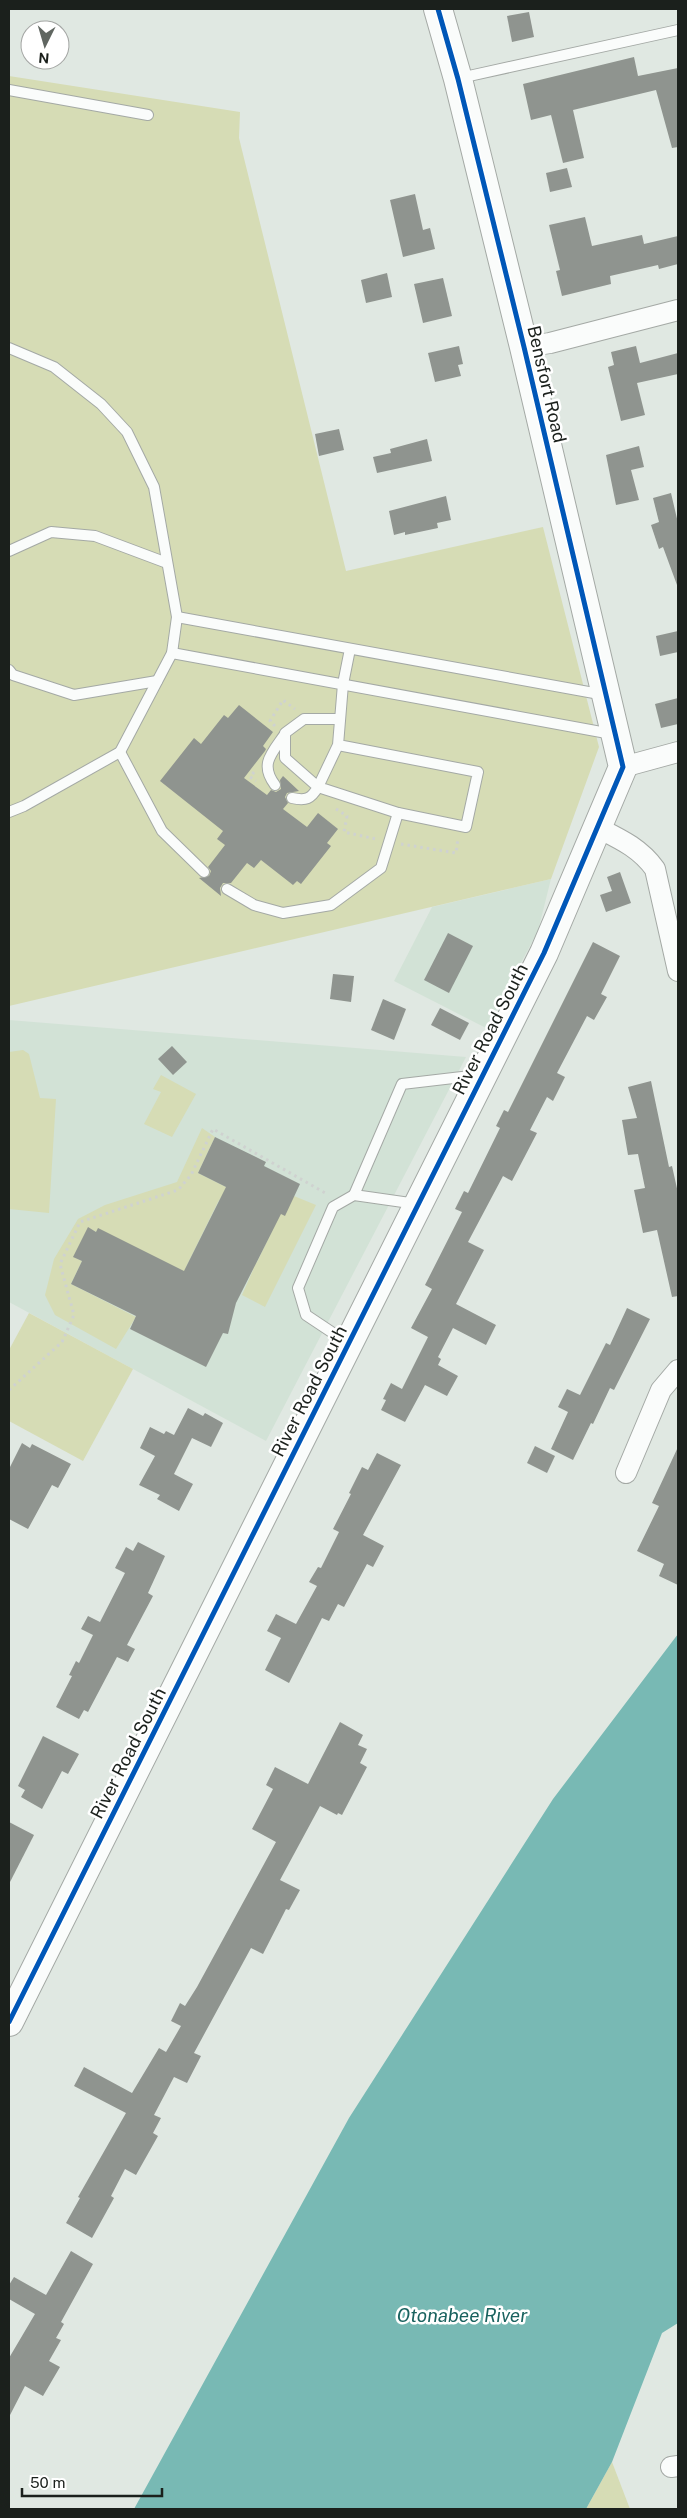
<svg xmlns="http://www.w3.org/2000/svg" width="687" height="2518" font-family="'Public Sans',sans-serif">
<rect width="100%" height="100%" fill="#e0e8e2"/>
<g fill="#d2e2d6">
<path d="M551 879 538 931 486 1028 394 981 432 907Z"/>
<path d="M9 1020 466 1057 266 1441 9 1302Z"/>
</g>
<g fill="#d6dcb5">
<path d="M9 76 240 112 239 138 346 571 543 527 599 747 551 879 9 1006Z"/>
<path d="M23 1050 29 1054 40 1098 56 1099 49 1213 9 1209V1052Z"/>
<path d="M161 1075 196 1094 172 1137 144 1124 161 1092 153 1089Z"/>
<path d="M202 1128 215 1137 198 1173 228 1188 218 1202 186 1267 187 1277 88 1228 74 1257 82 1261 71 1284 136 1317 116 1349 55 1315 45 1295 54 1259 78 1219 105 1205 177 1182Z"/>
<path d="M294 1196 316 1205 265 1307 242 1295 253 1270 250 1268 257 1262 272 1231 263 1226Z"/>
<path d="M29 1313 133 1369 83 1461 9 1421V1350Z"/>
<path d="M612 2462 630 2509H586Z"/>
</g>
<path fill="#78b9b4" d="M678 1634V2323L662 2333 612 2462 586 2509H134L349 2118 553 1799Z"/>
<g fill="#8f948f">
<path d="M529 12 534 37 512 42 507 16Z"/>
<path d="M634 57 638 76 678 68V147L672 148 656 90 573 110 584 158 563 163 551 115 531 120 523 84Z"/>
<path d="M567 168 572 187 550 192 546 173Z"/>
<path d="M415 194 423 230 430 228 435 249 403 257 390 200Z"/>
<path d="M585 217 592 246 642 235 644 244 678 236V264L659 269 658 265 610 276 611 284 562 296 556 271 560 270 549 225Z"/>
<path d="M387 273 392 297 366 303 361 280Z"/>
<path d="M443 278 452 316 423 323 414 284Z"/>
<path d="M459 346 463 364 458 365 461 376 435 382 428 353Z"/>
<path d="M636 346 640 363 678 353V374L637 383 645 415 621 421 608 367 614 365 611 352Z"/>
<path d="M339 429 344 450 319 456 315 434Z"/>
<path d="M427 439 432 461 377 473 373 457 391 453 390 449Z"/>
<path d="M639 446 644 467 631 470 639 500 616 505 606 455Z"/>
<path d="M671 493 678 523 677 585 663 547 659 549 651 525 659 522 653 498Z"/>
<path d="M446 496 451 520 437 523 438 528 405 535V532L394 535 389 511Z"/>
<path d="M678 631V652L660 656 656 636Z"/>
<path d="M678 698V724L661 728 655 704Z"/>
<path d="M239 705 273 732 263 746 266 749 265 751 244 778 267 795 271 790 276 792 281 789 280 780 283 776 299 791 287 793 285 797 288 803 283 809 307 827 318 813 338 829 327 843 331 846 301 884 297 881 293 885 261 860 254 868 247 863 231 883H223L220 888 221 896 199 878 209 876 211 871 208 867 225 845 217 839 223 831 160 781 194 738 201 744 224 715 228 718Z"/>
<path d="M620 872 631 903 606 912 600 895 612 891 607 877Z"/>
<path d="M448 933 473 946 449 993 424 980Z"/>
<path d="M593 942 620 956 601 994 607 997 594 1020 587 1016 557 1073 565 1077 553 1101 547 1097 530 1130 537 1133 512 1181 503 1176 468 1242 484 1250 456 1304 496 1325 486 1345 453 1328 438 1357 441 1359 438 1365 458 1376 447 1396 425 1385 405 1422 381 1410 386 1400 383 1399 391 1383 402 1389 428 1337 411 1328 432 1289 425 1285 462 1212 455 1209 464 1191 468 1193 500 1128 496 1126 504 1110 508 1112Z"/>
<path d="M333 974 354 976 351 1002 330 999Z"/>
<path d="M383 999 406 1009 394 1040 371 1030Z"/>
<path d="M440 1008 469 1023 460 1040 431 1025Z"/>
<path d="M172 1046 187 1062 173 1075 158 1059Z"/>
<path d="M651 1081 669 1167 672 1166 678 1193V1296L672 1297 657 1230 643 1233 634 1190 645 1188 638 1154 628 1155 622 1120 637 1118 628 1087Z"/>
<path d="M215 1137 266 1162 264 1166 300 1184 285 1216 281 1214 236 1303 228 1334 223 1333 206 1367 130 1329 136 1316 71 1284 82 1261 73 1257 88 1227 96 1232 98 1228 184 1271 226 1187 198 1173Z"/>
<path d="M627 1308 650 1319 614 1390 610 1388 593 1424 591 1423 573 1460 551 1449 568 1412 558 1407 567 1389 580 1395 606 1343 610 1345Z"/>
<path d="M188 1408 203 1416 205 1413 223 1423 211 1447 192 1438 174 1474 193 1484 179 1511 157 1499 160 1495 139 1485 155 1456 140 1448 150 1427 164 1434 166 1431 174 1435Z"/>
<path d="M22 1443 30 1448 32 1444 71 1464 58 1488 52 1485 28 1529 9 1519V1469Z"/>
<path d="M535 1446 555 1456 547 1473 527 1463Z"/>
<path d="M678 1447V1585L659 1576 664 1564 637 1551 659 1506 652 1503Z"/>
<path d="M377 1453 401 1465 363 1535 384 1546 373 1567 367 1564 344 1607 338 1604 329 1621 322 1618 289 1683 265 1670 281 1638 267 1631 276 1614 296 1624 317 1586 309 1582 318 1567 321 1568 339 1532 333 1529 351 1494 349 1493 362 1467 368 1470Z"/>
<path d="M138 1542 165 1556 148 1593 153 1596 127 1645 135 1649 128 1662 117 1657 88 1712 84 1710 79 1719 56 1707 72 1676 69 1675 76 1661 79 1663 93 1635 81 1629 88 1616 100 1622 125 1573 115 1568 126 1547 133 1551Z"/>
<path d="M340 1722 363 1735 358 1745 367 1749 360 1763 367 1767 342 1815 338 1813 337 1815 320 1806 280 1880 300 1890 289 1910 286 1909 263 1954 251 1948 194 2053 201 2056 187 2083 174 2077 154 2115 161 2118 153 2133 158 2136 136 2175 125 2169 111 2196 114 2198 92 2238 66 2223 80 2198 78 2197 126 2113 74 2086 84 2067 132 2093 159 2048 166 2052 181 2026 171 2021 180 2003 185 2006 197 1987 276 1842 252 1829 273 1789 266 1785 275 1767 308 1784Z"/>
<path d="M43 1736 79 1754 68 1774 62 1771 42 1809 21 1797 25 1790 18 1786Z"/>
<path d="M9 1822 34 1835 9 1884Z"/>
<path d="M71 2251 93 2264 61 2322 64 2324 56 2338 61 2340 49 2361 60 2367 43 2396 25 2386 9 2417V2358L35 2314 9 2299V2285L14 2277 46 2295Z"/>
</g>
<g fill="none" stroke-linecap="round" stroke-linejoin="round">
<g stroke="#a4a9a5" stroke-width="12">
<g id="lane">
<path d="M460 78 678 30"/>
<path d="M9 90 148 115"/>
<path d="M9 348 54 367 101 404 127 432 154 487 177 617 172 653 120 752 24 806 9 812"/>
<path d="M9 551 51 532 95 536 167 563"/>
<path d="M177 617 605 695"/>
<path d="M172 653 612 734"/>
<path d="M9 670 13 675 74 695 157 681"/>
<path d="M338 745 478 772 466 827 398 813 318 787 338 745 343 684 350 649"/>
<path d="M120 752 162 831 204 872"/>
<path d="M275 785C259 764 272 753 285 734"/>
<path d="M292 798C306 801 311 799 318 787L285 758V733L304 719H340"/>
<path d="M227 889 254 905 283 913 331 905 381 868 398 813"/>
<path d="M354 1195 402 1084 479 1075"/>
<path d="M348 1343 306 1315 298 1288 333 1207 354 1195 417 1204"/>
</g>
</g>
<g stroke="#a4a9a5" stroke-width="22">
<g id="street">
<path d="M524 347 550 343 678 310"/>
<path d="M623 767 678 752"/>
<path d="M598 828C620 839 640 848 655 869L678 971"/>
<path d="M626 1473 661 1390 678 1370"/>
<path d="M671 2467 678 2466"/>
</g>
</g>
<g stroke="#a4a9a5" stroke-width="30">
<path id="secondary" d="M9 2022 544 953 623 767 524 347 458 79 438 9"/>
</g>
<g stroke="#cfd2d0" stroke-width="3" stroke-dasharray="2.5 4" stroke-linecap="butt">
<path d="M275 726 270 721 283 700 295 709"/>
<path d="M254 772 250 777 256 781"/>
<path d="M336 809 347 816 344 832 376 839"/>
<path d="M401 844 456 853 458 838"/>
<path d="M9 1390 62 1342 74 1315 60 1264 80 1222 178 1190 191 1175 213 1129 327 1194"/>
</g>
<use href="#lane" stroke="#fafcfb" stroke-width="10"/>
<use href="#street" stroke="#fafcfb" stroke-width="20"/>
<use href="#secondary" stroke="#fafcfb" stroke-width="28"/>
<g stroke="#fff" stroke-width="8">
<path id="cycleway" d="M9 2022 544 953 623 767 524 347 458 79 438 9"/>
</g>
<use href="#cycleway" stroke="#0057b8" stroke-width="5"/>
</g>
<g text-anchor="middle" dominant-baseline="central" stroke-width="5" stroke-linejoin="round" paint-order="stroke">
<g font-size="18" fill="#1b201c" stroke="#fff">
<text transform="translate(547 384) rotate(77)">Bensfort Road</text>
<text transform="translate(490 1029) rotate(-63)">River Road South</text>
<text transform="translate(309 1391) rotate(-63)">River Road South</text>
<text transform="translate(128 1753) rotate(-63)">River Road South</text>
</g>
<g font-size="19" font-style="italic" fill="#19625f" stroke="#fff">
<text x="462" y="2315">Otonabee River</text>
</g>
</g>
<rect width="687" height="2518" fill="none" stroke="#1b201c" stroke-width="20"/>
<g transform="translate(45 45) rotate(185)"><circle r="24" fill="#ffffff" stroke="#a4a6a4"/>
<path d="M0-4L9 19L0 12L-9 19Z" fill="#606661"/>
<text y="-8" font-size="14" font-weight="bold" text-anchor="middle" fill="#1b201c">N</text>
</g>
<path d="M22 2488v8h140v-8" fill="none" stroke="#1b201c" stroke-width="2.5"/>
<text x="30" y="2488" font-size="15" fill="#1b201c" stroke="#ffffff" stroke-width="4" paint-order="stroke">50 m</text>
</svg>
